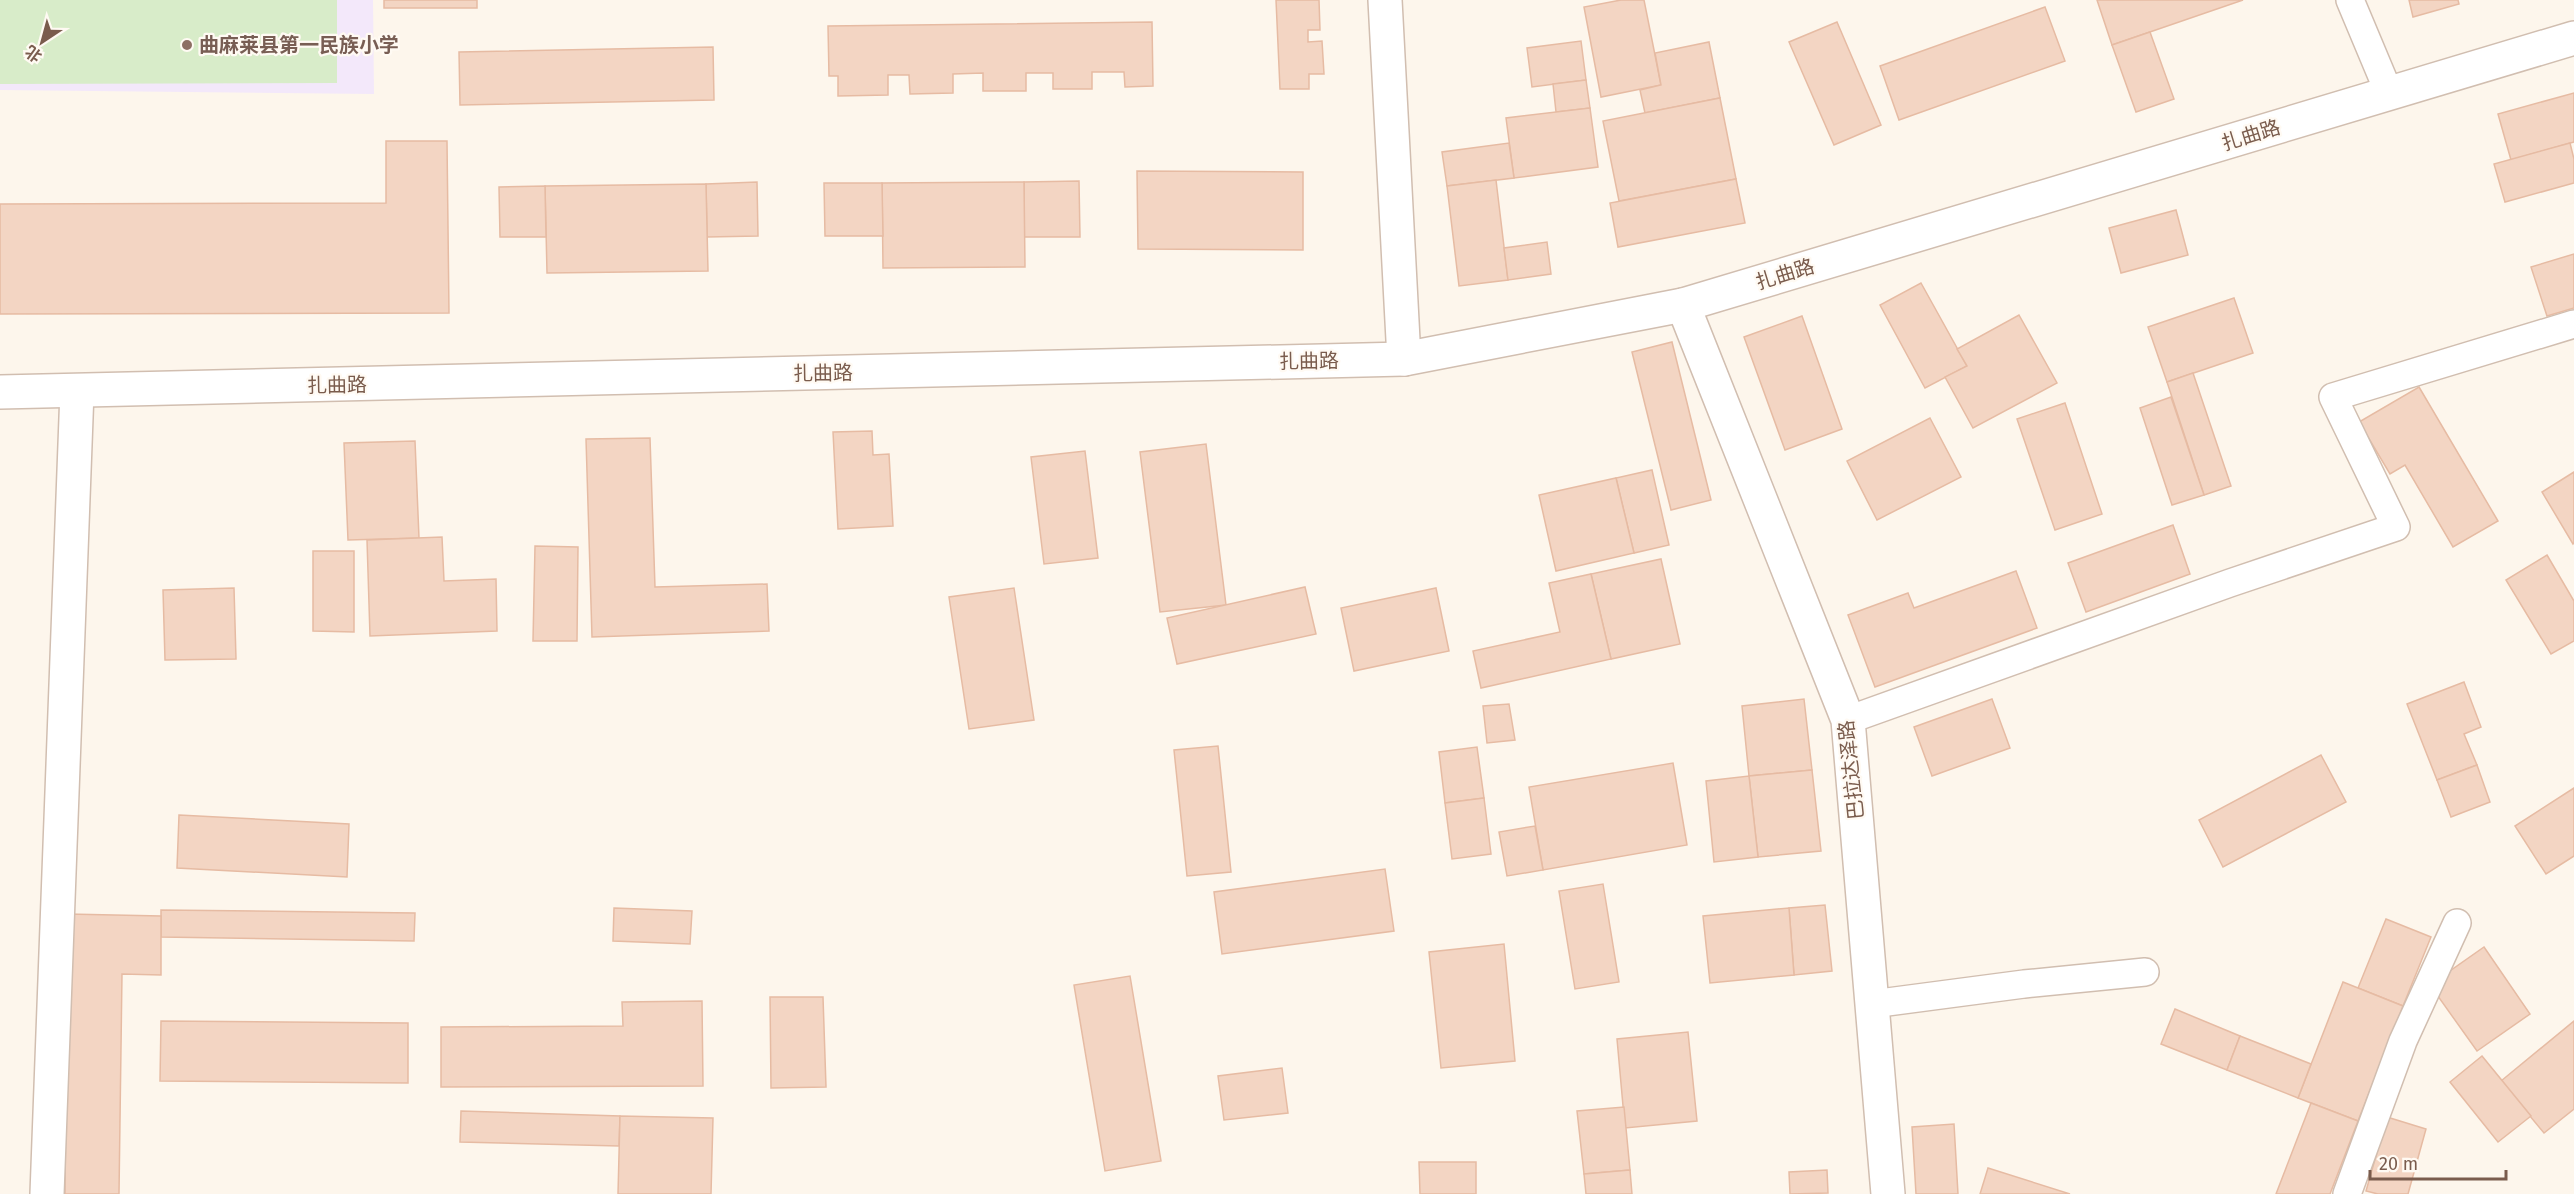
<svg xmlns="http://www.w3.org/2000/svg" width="2574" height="1194" font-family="'Fira Sans','Noto Sans SC',sans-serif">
<rect width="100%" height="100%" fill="#fdf6ec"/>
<path fill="#f3e8fa" d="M0 0H373L374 94 0 90Z"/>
<path fill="#d8ecc9" d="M0 0H337V83L0 84Z"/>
<g fill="#f3d5c3" stroke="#e6bba3" stroke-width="1.5">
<rect x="384" y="0" width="93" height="8"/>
<path d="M1276 0H1319L1320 30H1308V42L1322 41 1324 74H1309V89H1280Z"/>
<path d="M1621 0H1644L1661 85 1601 97 1584 7Z"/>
<path d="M2097 0H2243L2112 45Z"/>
<path d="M2409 0H2458L2459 4 2413 17Z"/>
<path d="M2045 7 2065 61 1899 120 1880 66Z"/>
<path d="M1152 22 1153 86 1125 87 1124 72H1092V89H1053V73H1026V91H983V73L953 74V93L910 94 909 75H888V95L838 96V76H829L828 26Z"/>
<path d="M1837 22 1881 125 1834 145 1789 42Z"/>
<path d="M2150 32 2174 99 2136 112 2112 45Z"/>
<path d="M1581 41 1586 80 1532 87 1527 48Z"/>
<path d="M1709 42 1720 98 1645 113 1640 90 1661 85 1655 53Z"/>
<path d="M713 47 714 100 460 105 459 52Z"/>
<path d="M1586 80 1590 108 1556 112 1553 84Z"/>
<path d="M2574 93V142L2511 160 2498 114Z"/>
<path d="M1720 98 1736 179 1619 201 1603 121Z"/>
<path d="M1590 108 1598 167 1514 178 1506 118Z"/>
<path d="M386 141H447L449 313 0 314V204L386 203Z"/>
<path d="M1509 143 1514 178 1447 186 1442 152Z"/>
<path d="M2570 143 2574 159V183L2505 202 2494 164Z"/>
<path d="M1137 171 1303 172V250L1138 249Z"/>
<path d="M1736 179 1745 223 1618 247 1610 203Z"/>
<path d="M1496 180 1508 280 1459 286 1447 186Z"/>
<path d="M1079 181 1080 237H1024V182Z"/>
<path d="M757 182 758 236 707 237 706 184Z"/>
<path d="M1024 182 1025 267 883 268 882 183Z"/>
<path d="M824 183H882L883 236H825Z"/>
<path d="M706 184 708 271 547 273 545 186Z"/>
<path d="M545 186 546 237H500L499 187Z"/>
<path d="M2176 210 2188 255 2121 273 2109 228Z"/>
<path d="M1547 242 1551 274 1508 280 1504 248Z"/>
<path d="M2574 254V308L2547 316 2531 267Z"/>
<path d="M1921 283 1967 366 1925 388 1880 305Z"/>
<path d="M2234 298 2253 353 2167 382 2148 327Z"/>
<path d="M2019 315 2057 383 1973 428 1945 377 1967 366 1957 349Z"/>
<path d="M1802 316 1842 429 1785 450 1744 337Z"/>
<path d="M1672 342 1711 500 1671 510 1632 352Z"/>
<path d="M2193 373 2231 486 2204 495 2167 382Z"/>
<path d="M2419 387 2498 521 2453 547 2405 465 2390 474 2359 422Z"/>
<path d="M2171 397 2204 495 2172 505 2140 408Z"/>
<path d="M2065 403 2102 514 2055 530 2017 419Z"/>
<path d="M1930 418 1961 477 1877 520 1847 461Z"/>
<path d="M872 431 873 455 889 454 893 526 838 529 833 432Z"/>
<path d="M650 438 655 587 767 584 769 631 592 637 586 439Z"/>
<path d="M415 441 419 538 348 540 344 443Z"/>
<path d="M1206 444 1226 605 1160 612 1140 452Z"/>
<path d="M1085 451 1098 558 1044 564 1031 457Z"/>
<path d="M1652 470 1669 545 1634 553 1616 478Z"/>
<path d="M2574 472V543L2573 544 2542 492Z"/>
<path d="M1616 478 1634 553 1556 571 1539 495Z"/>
<path d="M2173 525 2190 574 2086 612 2068 563Z"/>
<path d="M442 537 444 581 496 579 497 631 370 636 367 540Z"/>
<path d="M535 546 578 547 577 641H533Z"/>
<path d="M313 551H354V632L313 631Z"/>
<path d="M2547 555 2574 601V641L2551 654 2506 580Z"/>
<path d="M1661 559 1680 644 1611 659 1591 574Z"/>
<path d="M2016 571 2037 628 1875 687 1848 615 1908 593 1914 608Z"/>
<path d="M1591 574 1611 659 1481 688 1473 651 1560 632 1549 583Z"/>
<path d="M1305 587 1316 634 1177 664 1167 618Z"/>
<path d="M234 588 236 659 165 660 163 590Z"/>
<path d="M1014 588 1034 720 969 729 949 597Z"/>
<path d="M1436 588 1449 651 1354 671 1341 608Z"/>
<path d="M2464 682 2481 727 2464 734 2477 765 2437 780 2407 704Z"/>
<path d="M1804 699 1812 770 1749 776 1742 706Z"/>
<path d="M1992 699 2010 748 1932 776 1914 727Z"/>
<path d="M1509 704 1515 740 1487 743 1483 706Z"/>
<path d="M1218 746 1231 872 1187 876 1174 750Z"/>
<path d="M1477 747 1484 798 1445 803 1439 752Z"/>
<path d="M2321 755 2346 802 2223 867 2199 820Z"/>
<path d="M1673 763 1687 845 1543 870 1529 787Z"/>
<path d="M2477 765 2490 802 2451 817 2437 780Z"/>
<path d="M1812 770 1821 851 1758 857 1749 776Z"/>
<path d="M1749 776 1758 857 1714 862 1706 781Z"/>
<path d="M2574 788V856L2546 874 2515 826Z"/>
<path d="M1484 798 1491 854 1452 859 1445 803Z"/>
<path d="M179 815 349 824 347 877 177 868Z"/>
<path d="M1535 826 1543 870 1507 876 1499 832Z"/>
<path d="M1385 869 1394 931 1222 954 1214 892Z"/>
<path d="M1603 884 1619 982 1575 989 1559 891Z"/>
<path d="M1825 905 1832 971 1794 975 1789 908Z"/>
<path d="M614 908 692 911 690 944 613 941Z"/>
<path d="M1789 908 1794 975 1710 983 1703 916Z"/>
<path d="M161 910 415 913 414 941 161 937Z"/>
<path d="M67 914 161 916V975L122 974 119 1194H65Z"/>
<path d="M2386 919 2431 937 2403 1006 2358 988Z"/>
<path d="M1504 944 1515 1061 1441 1068 1429 952Z"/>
<path d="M2484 947 2530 1014 2477 1051 2430 985Z"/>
<path d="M1130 976 1161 1161 1105 1171 1074 985Z"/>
<path d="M2343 982 2403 1006 2358 1121 2298 1098Z"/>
<path d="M770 997H823L826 1087 771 1088Z"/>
<path d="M702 1001 703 1086 441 1087V1027L623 1026 622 1002Z"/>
<path d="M2175 1009 2240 1036 2227 1070 2161 1044Z"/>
<path d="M161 1021 408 1023V1083L160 1081Z"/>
<path d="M2574 1021V1109L2544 1133 2501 1081Z"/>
<path d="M1688 1032 1697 1121 1625 1128 1617 1039Z"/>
<path d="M2240 1036 2311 1064 2298 1098 2227 1070Z"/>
<path d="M2482 1056 2531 1116 2498 1142 2450 1082Z"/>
<path d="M1282 1068 1288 1113 1224 1120 1218 1076Z"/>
<path d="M2311 1103 2358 1121 2330 1194H2276Z"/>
<path d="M1624 1107 1630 1170 1584 1174 1577 1111Z"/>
<path d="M461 1111 620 1116 619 1146 460 1142Z"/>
<path d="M620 1116 713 1118 711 1194H618Z"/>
<path d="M2387 1117 2426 1129 2408 1194H2378L2366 1191Z"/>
<path d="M1954 1124 1958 1194H1916L1912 1127Z"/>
<path d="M1419 1162H1476V1194H1420Z"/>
<path d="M1988 1168 2070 1194H1980Z"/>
<path d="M1630 1170 1632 1194H1586L1584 1174Z"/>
<path d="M1827 1170 1828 1193 1790 1194 1789 1172Z"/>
</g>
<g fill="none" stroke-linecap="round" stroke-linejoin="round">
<g stroke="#d1beb0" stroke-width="30">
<g id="lane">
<path d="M2350 0 2389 93"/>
<path d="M1848 720 2230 583 2396 527 2333 397 2574 324"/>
<path d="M1872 1004 2024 984 2145 972"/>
<path d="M2347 1194 2403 1041 2457 923"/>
</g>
</g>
<g stroke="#d1beb0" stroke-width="36">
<g id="street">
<path d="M1385 0 1404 359"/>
<path d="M1683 305 1848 720 1888 1194"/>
<path d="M0 392 1404 359 1683 305 2574 38"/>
<path d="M47 1194 77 391"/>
</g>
</g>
<use href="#lane" stroke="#fff" stroke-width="27"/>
<use href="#street" stroke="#fff" stroke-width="33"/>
</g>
<circle fill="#8d6e63" stroke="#fffaf3" stroke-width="2" cx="187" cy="45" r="6"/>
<g text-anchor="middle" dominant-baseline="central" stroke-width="4.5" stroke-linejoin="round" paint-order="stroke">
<g font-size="20" font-weight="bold" fill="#785e54" stroke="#fffaf3" text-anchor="start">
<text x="199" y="45">曲麻莱县第一民族小学</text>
</g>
<g font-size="20" fill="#7a5c4d" stroke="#fffaf3">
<text transform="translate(2251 135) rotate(-17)">扎曲路</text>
<text transform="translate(1785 274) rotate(-17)">扎曲路</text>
<text transform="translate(1309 361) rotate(-1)">扎曲路</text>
<text transform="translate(823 373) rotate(-1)">扎曲路</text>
<text transform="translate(337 385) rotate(-1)">扎曲路</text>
<text transform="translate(1851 770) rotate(-96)">巴拉达泽路</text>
</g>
</g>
<g transform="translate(42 42) rotate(216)" stroke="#fffaf3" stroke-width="4.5" paint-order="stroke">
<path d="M0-4.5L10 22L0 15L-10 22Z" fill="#7a5c4d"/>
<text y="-9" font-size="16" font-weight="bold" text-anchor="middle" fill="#7a5c4d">北</text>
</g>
<path d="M2370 1170v9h136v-9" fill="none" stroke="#7a5c4d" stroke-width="3"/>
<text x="2379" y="1170" font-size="18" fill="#7a5c4d" stroke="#fffaf3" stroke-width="4.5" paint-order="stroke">20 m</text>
</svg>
